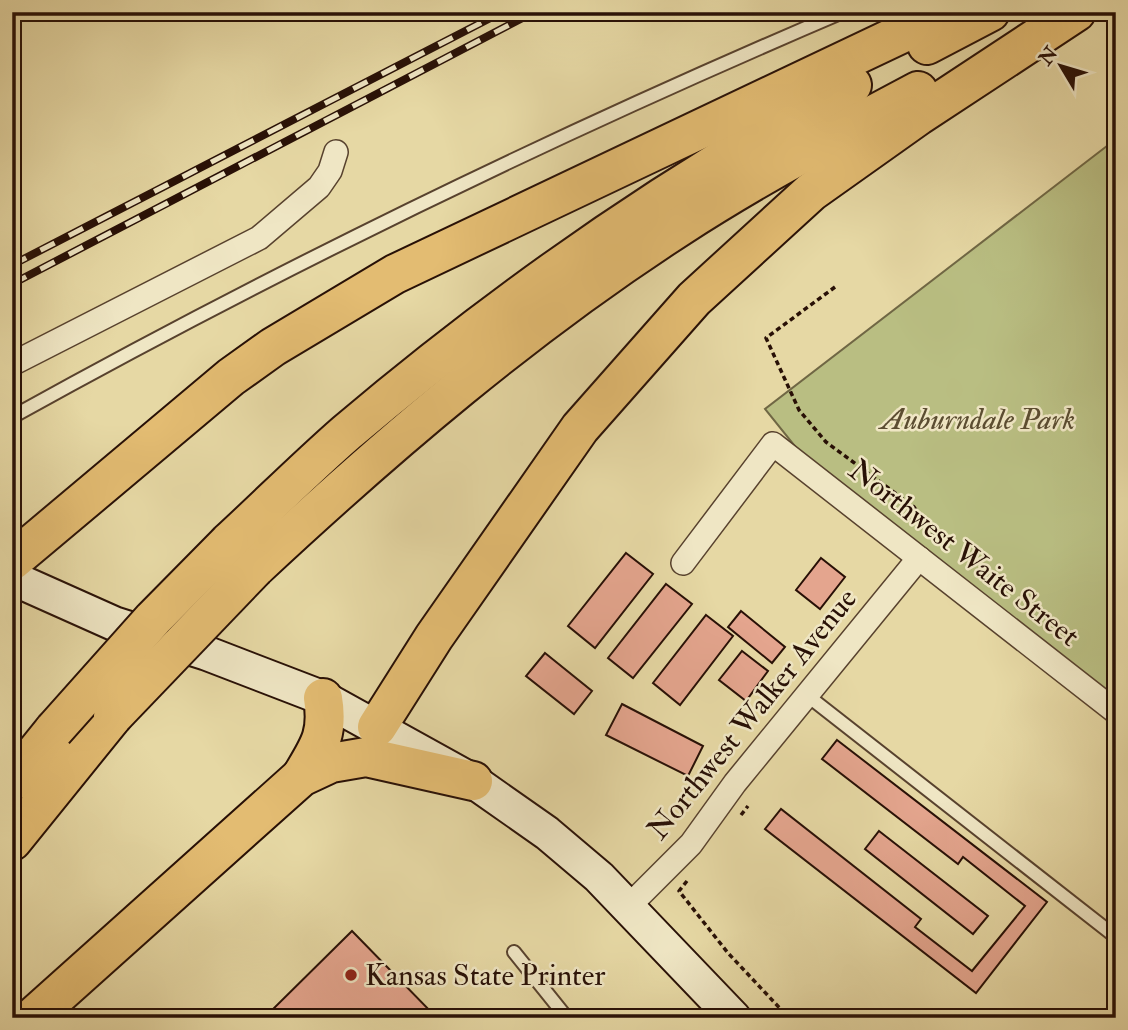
<svg xmlns="http://www.w3.org/2000/svg" width="1128" height="1030" font-family="'IM FELL Double Pica',serif">
<rect width="100%" height="100%" fill="#e6d8a4"/>
<filter id="stains"><feTurbulence type="fractalNoise" baseFrequency=".00286" numOctaves="4"/><feColorMatrix values="0 0 0 0 .2 0 0 0 0 .09 0 0 0 0 .02 0 0 0 .5 -.17"/></filter>
<radialGradient id="worn" r=".72"><stop offset=".6" stop-color="#630" stop-opacity="0"/><stop offset="1" stop-color="#630" stop-opacity=".3"/></radialGradient>
<path fill="#b9be82" stroke="#706744" stroke-width="2" d="M1116 139V703L806 460 765 409Z"/>
<g fill="#e4a58e" stroke="#281006" stroke-width="2">
<path d="M626 553 653 574 595 648 568 626Z"/>
<path d="M821 558 845 577 820 609 796 590Z"/>
<path d="M666 584 692 604 633 678 608 658Z"/>
<path d="M741 611 785 647 772 663 728 627Z"/>
<path d="M706 615 733 636 680 705 653 683Z"/>
<path d="M742 651 768 671 746 701 719 680Z"/>
<path d="M545 653 592 691 574 714 526 676Z"/>
<path d="M622 704 703 746 688 776 606 735Z"/>
<path d="M837 740 1047 902 976 993 765 829 781 809 921 919 915 927 972 971 1025 906 963 857 958 864 822 759Z"/>
<path d="M879 831 988 916 973 934 865 849Z"/>
<path d="M352 931 437 1018H264Z"/>
</g>
<g fill="none" stroke-linecap="round" stroke-linejoin="round">
<g stroke="#58422e" stroke-width="16">
<g id="lane">
<path d="M12 417C282 267 559 133 843 12"/>
<path d="M808 696 1116 937"/>
<path d="M514 952 567 1018"/>
</g>
</g>
<g stroke="#58422e" stroke-width="26">
<g id="street">
<path d="M12 364 259 238 319 187 330 171 336 152"/>
<path d="M683 563 773 444 1116 712"/>
<path d="M629 906 691 844 735 783 919 558"/>
</g>
</g>
<g stroke="#281006" stroke-width="37">
<path id="secondary" d="M12 578 115 624 206 653 323 698 473 781 547 833 599 877 734 1018"/>
</g>
<g stroke="#281006" stroke-width="42">
<g id="highway">
<path d="M927 45 990 12"/>
<path d="M229 542C268 506 306 468 346 433 503 300 671 182 852 85"/>
<path d="M12 561 231 377 273 347 395 274 947 12"/>
<path d="M255 568C388 444 526 326 679 227 756 177 837 134 918 91"/>
<path d="M377 727 434 637 580 428 694 299 811 192 918 116 1076 12"/>
<path d="M301 777C319 747 329 734 323 698"/>
<path d="M12 782 54 730"/>
<path d="M12 841 113 716"/>
<path d="M32 1018 301 777 331 763 366 757 473 781"/>
</g>
</g>
<g stroke="#281006" stroke-width="3.5" stroke-dasharray="5 3.5" stroke-linecap="butt">
<path d="M835 287 766 338 799 410 826 442 914 507 932 533 930 540"/>
<path d="M741 815 748 806"/>
<path d="M687 881 679 891 728 953 789 1018"/>
</g>
<use href="#lane" stroke="#efe6c4" stroke-width="12"/>
<use href="#street" stroke="#efe6c4" stroke-width="23"/>
<use href="#secondary" stroke="#efe6c4" stroke-width="33"/>
<use href="#highway" stroke="#e3bc72" stroke-width="38"/>
<g stroke="#281006" stroke-width="8">
<g id="rail">
<path d="M12 265 502 12"/>
<path d="M12 284 534 12"/>
</g>
</g>
<use href="#rail" stroke="#efe6c4" stroke-width="5" stroke-dasharray="16" stroke-linecap="butt"/>
<g stroke="#281006" stroke-width="42" stroke-linecap="butt">
<g id="highway-bridge">
<path d="M113 716 255 568"/>
<path d="M54 730 153 619 229 542"/>
</g>
</g>
<use href="#highway-bridge" stroke="#e3bc72" stroke-width="38"/>
</g>
<circle fill="#8f2418" stroke="#efe6c4" stroke-width="2.5" cx="351" cy="975" r="7"/>
<g text-anchor="middle" dominant-baseline="central" stroke-width="5" stroke-linejoin="round" paint-order="stroke">
<g font-size="30" font-style="italic" fill="#5b4d31" stroke="#efe6c4">
<text x="978" y="419">Auburndale Park</text>
</g>
<g font-size="30" fill="#281006" stroke="#efe6c4">
<text transform="translate(964 553) rotate(38)">Northwest Waite Street</text>
<text transform="translate(752 714) rotate(-51)">Northwest Walker Avenue</text>
</g>
<g font-size="30" fill="#281006" stroke="#efe6c4" text-anchor="start">
<text x="365" y="975">Kansas State Printer</text>
</g>
</g>
<rect width="1128" height="1030" fill="none" stroke="#e6d8a4" stroke-width="42"/>
<rect x="14" y="14" width="1100" height="1002" fill="none" stroke="#281006" stroke-width="3.5"/>
<rect x="21" y="21" width="1086" height="988" fill="none" stroke="#281006" stroke-width="2"/>
<g transform="translate(1061 66) rotate(308)" stroke="#efe6c4" stroke-width="5" paint-order="stroke">
<path d="M0-5L12 26L0 18L-12 26Z" fill="#281006"/>
<text y="-10" font-size="19" font-weight="bold" text-anchor="middle" fill="#281006">N</text>
</g>
<rect width="100%" height="100%" filter="url(#stains)"/>
<rect width="100%" height="100%" fill="url(#worn)"/>
</svg>
